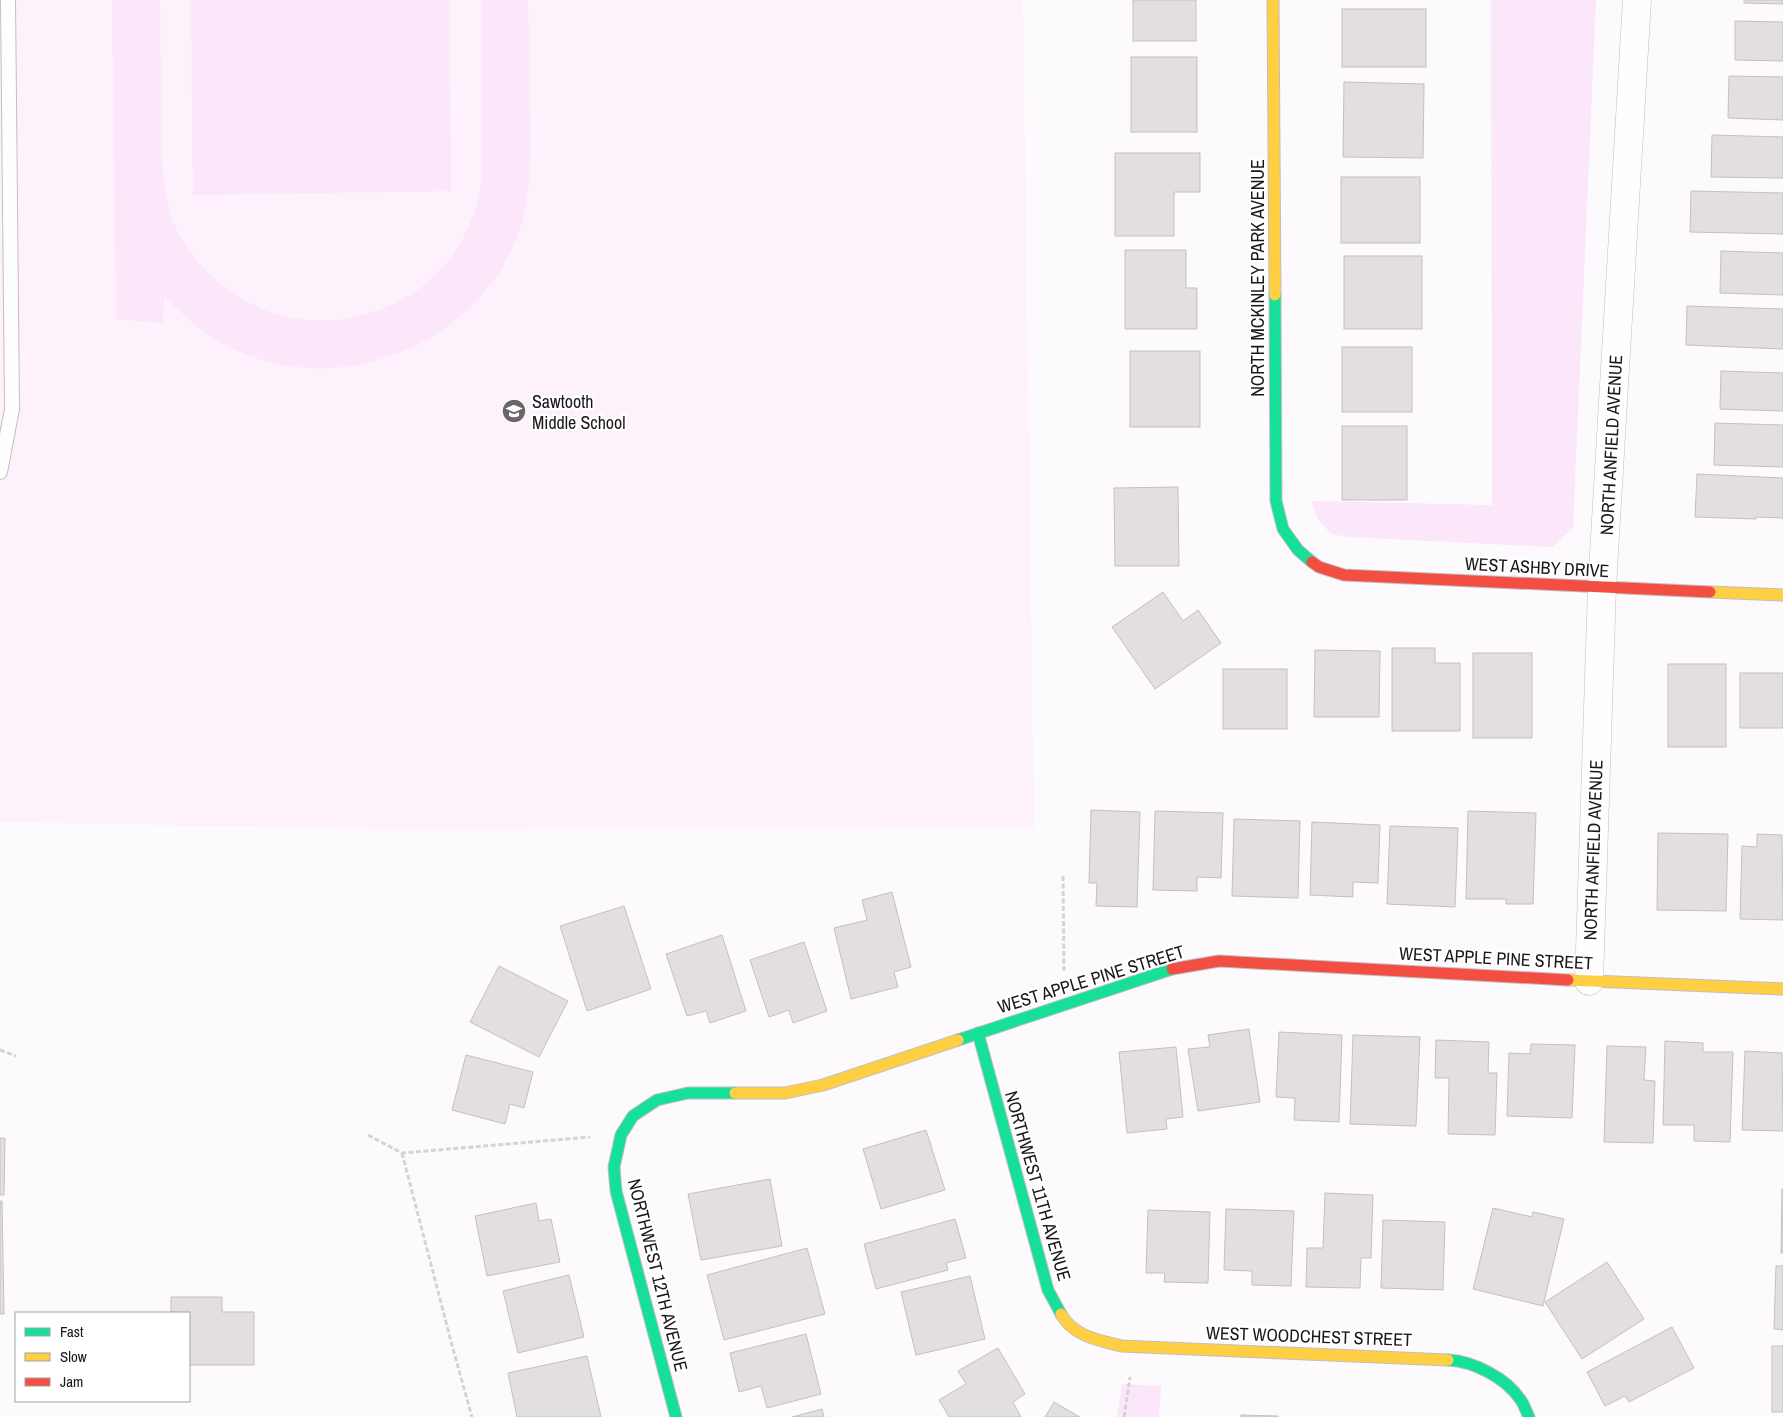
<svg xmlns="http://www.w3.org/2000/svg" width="1783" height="1417" font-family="'Archivo Narrow',sans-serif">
<rect width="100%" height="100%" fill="#fdfafd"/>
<path fill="#fdf1fc" d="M0 0H1023L1034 828 384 829 0 822Z"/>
<g fill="#fbe6fa">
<path d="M112 0H160C160 34 161 68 161 102 162 146 158 196 180 236 232 327 346 348 428 282 449 265 471 230 477 203 480 195 481 186 482 177L481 0H528C529 38 529 76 530 114 530 150 532 187 522 223 486 341 344 402 233 349 206 336 185 317 164 296L163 323 116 319Z"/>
<path d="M191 0H449L451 191 193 195Z"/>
<path d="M1491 0H1596L1573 528 1552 547 1348 537 1331 534 1317 518 1312 501 1492 505Z"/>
<path d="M1122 1384 1161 1386 1159 1417H1117Z"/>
</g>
<g fill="#e2dee2" stroke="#c3c0c3">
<rect x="1133" y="0" width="63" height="41"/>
<path d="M1744 0H1783V4L1744 3Z"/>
<rect x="1342" y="9" width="84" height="58"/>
<path d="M1735 21 1783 22V61L1735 60Z"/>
<rect x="1131" y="57" width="66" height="75"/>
<path d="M1729 76 1783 77V120L1728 118Z"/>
<path d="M1344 82 1424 84 1423 158 1343 157Z"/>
<path d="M1712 135 1783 137V178L1711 177Z"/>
<path d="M1115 153H1200V192H1174V236H1115Z"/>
<rect x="1341" y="177" width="79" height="66"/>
<path d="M1691 191 1783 193V234L1690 232Z"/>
<path d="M1125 250H1186V288H1197V329H1125Z"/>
<path d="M1721 251 1783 253V295L1720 293Z"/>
<rect x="1344" y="256" width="78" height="73"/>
<path d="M1687 306 1783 309V349L1686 345Z"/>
<rect x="1342" y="347" width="70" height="65"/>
<rect x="1130" y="351" width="70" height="76"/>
<path d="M1721 371 1783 373V411L1720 409Z"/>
<path d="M1715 423 1783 425V467L1714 465Z"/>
<rect x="1342" y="426" width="65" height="74"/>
<path d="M1697 474 1783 478V518L1756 517V519L1695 517Z"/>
<path d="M1178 487 1179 566H1115L1114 488Z"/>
<path d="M1163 592 1183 621 1198 610 1221 643 1155 689 1112 627Z"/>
<path d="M1392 648H1435V663H1460V731H1392Z"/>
<path d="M1315 650 1380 651 1379 717H1314Z"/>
<rect x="1473" y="653" width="59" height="85"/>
<rect x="1668" y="664" width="58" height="83"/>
<rect x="1223" y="669" width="64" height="60"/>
<rect x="1740" y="673" width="43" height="55"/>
<path d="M1091 810 1140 812 1137 907 1096 906 1097 883H1089Z"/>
<path d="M1155 811 1223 813 1221 878 1197 877V891L1153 890Z"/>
<path d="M1468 811 1536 813 1533 904H1506V899H1466Z"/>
<path d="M1234 819 1300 821 1298 898 1232 896Z"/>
<path d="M1312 822 1380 825 1378 883 1353 882V897L1310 895Z"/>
<path d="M1390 826 1458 828 1455 907 1387 904Z"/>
<path d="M1658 833 1728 834 1726 911 1657 910Z"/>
<path d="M1757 834 1782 835 1783 920 1740 919 1742 846 1757 847Z"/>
<path d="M892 892 911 967 894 972 898 987 851 999 834 928 867 920 862 900Z"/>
<path d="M624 906 651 989 587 1011 560 926Z"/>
<path d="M722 935 746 1011 710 1023 706 1011 687 1016 666 954Z"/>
<path d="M804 942 827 1011 793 1023 789 1010 769 1017 750 960Z"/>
<path d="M499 966 568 1001 539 1057 470 1022Z"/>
<path d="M1249 1029 1260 1102 1198 1111 1188 1049 1210 1047 1208 1035Z"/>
<path d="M1279 1032 1342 1035 1339 1122 1294 1120 1295 1098 1276 1097Z"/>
<path d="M1353 1035 1420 1037 1416 1126 1350 1124Z"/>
<path d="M1436 1040 1489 1042 1488 1073H1497L1495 1135 1448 1134 1449 1078H1435Z"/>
<path d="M1665 1041 1703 1043V1052H1733L1730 1142 1694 1141V1125H1663Z"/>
<path d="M1531 1044 1575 1045 1572 1118 1507 1116 1509 1053 1530 1054Z"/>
<path d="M1607 1046 1646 1047 1644 1080 1655 1081 1653 1143 1604 1142Z"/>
<path d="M1176 1047 1183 1117 1166 1119 1167 1129 1127 1133 1119 1052Z"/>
<path d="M1745 1051 1782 1053 1783 1131 1742 1130Z"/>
<path d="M466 1055 533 1072 524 1108 510 1104 505 1124 452 1110Z"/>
<path d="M926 1130 945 1190 881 1209 863 1149Z"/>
<path d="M0 1138H5L4 1195H0Z"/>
<path d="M770 1179 782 1246 701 1260 688 1194Z"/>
<path d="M1782 1189H1783V1253H1781Z"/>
<path d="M1325 1193 1373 1195 1371 1258H1361L1360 1288 1306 1287 1307 1248H1323Z"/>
<path d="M0 1201H2L4 1314H0Z"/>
<path d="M536 1203 539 1221 551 1219 560 1262 487 1276 475 1216Z"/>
<path d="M1493 1208 1532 1217 1533 1212 1564 1219 1543 1306 1473 1289Z"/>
<path d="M1226 1209 1294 1211 1291 1286 1252 1285V1271L1224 1270Z"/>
<path d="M1148 1210 1210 1212 1208 1283 1164 1282 1165 1273H1146Z"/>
<path d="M955 1219 966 1258 946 1263 948 1270 876 1289 864 1244Z"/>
<path d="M1383 1220 1445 1222 1443 1290 1381 1288Z"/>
<path d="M807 1248 825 1314 724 1340 707 1275Z"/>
<path d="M1607 1262 1644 1319 1582 1359 1545 1302Z"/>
<path d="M1776 1266H1783V1330L1774 1329Z"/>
<path d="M569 1275 584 1337 518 1353 503 1291Z"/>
<path d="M970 1276 985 1339 916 1355 901 1292Z"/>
<path d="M171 1297H222V1312H254V1365H189V1313H171Z"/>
<path d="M1672 1327 1694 1368 1629 1402 1625 1396 1605 1406 1587 1372Z"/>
<path d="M806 1334 821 1394 767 1408 761 1386 739 1392 730 1353Z"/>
<rect x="1772" y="1346" width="11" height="66"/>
<path d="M998 1348 1025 1394 1013 1402 1021 1417H949L939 1400 966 1384 958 1371Z"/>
<path d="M587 1356 601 1417H517L508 1373Z"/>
<path d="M1054 1402 1080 1417H1045Z"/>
<path d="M822 1409 824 1417H792Z"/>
<path d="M1241 1415 1278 1416V1417H1241Z"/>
</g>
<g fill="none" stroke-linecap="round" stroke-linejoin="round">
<g stroke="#c2bec2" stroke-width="16">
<path id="lane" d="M0 472 12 409 8 0"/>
</g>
<g stroke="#c2bec2" stroke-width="29">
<path id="street" d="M1589 981 1602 587 1637 0"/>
</g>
<g stroke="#c2bec2" stroke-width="13">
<g id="fast">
<path d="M1275 295 1276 501 1283 529 1298 550 1312 562"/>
<path d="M978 1033 1048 1290 1061 1314"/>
<path d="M958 1040 1172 969"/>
<path d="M1448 1360C1473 1361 1506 1378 1520 1399 1524 1404 1526 1411 1529 1417"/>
<path d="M676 1417 616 1191 614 1167 621 1135 633 1116 657 1100 688 1093H735"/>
</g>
</g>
<g stroke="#c2bec2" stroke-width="13">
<g id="slow">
<path d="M1273 0 1275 295"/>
<path d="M1710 592 1783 595"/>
<path d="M1568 980 1783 989"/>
<path d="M735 1093H785L823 1085 958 1040"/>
<path d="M1061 1314C1073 1336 1098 1340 1121 1346L1448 1360"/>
</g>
</g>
<g stroke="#c2bec2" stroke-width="13">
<g id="jam">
<path d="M1312 562 1319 567 1344 575 1710 592"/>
<path d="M1172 969 1219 961 1568 980"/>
</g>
</g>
<g stroke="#d4d4d4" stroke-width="3" stroke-dasharray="5 2.5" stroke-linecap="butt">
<path d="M1063 876 1064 973"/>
<path d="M0 1050 16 1056"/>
<path d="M368 1135 402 1153 590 1137"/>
<path d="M402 1153 452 1345 472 1417"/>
<path d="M1124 1417 1130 1377"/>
</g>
<use href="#lane" stroke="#fffeff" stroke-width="14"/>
<use href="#street" stroke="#fffeff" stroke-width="28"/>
<use href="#fast" stroke="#16e098" stroke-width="11"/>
<use href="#slow" stroke="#ffcf43" stroke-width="11"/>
<use href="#jam" stroke="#f24e42" stroke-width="11"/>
</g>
<defs>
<g id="school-disc" transform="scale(1.25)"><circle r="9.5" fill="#6a666a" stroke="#fff"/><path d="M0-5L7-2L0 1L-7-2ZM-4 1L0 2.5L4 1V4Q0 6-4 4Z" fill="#fff"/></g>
</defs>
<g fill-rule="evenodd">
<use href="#school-disc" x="514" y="411"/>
</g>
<g text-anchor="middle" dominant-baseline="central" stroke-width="4.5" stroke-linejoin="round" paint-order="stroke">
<g font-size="18" fill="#1b171b" stroke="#fff">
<text transform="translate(1257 278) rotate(-90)">NORTH MCKINLEY PARK AVENUE</text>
<text transform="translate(1611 445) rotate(-87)">NORTH ANFIELD AVENUE</text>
<text transform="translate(1537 567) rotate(3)">WEST ASHBY DRIVE</text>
<text transform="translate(1593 850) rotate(-88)">NORTH ANFIELD AVENUE</text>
<text transform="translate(1496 958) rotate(3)">WEST APPLE PINE STREET</text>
<text transform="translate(1091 979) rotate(-17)">WEST APPLE PINE STREET</text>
<text transform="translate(1038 1186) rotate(74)">NORTHWEST 11TH AVENUE</text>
<text transform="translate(658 1275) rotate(76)">NORTHWEST 12TH AVENUE</text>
<text transform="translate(1309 1336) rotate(2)">WEST WOODCHEST STREET</text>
</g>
<g font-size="18" fill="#1b171b" stroke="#fff" text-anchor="start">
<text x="532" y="401">Sawtooth<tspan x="532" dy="21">Middle School</tspan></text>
</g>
</g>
<rect x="15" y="1312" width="175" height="90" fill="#ffffff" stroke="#a4a2a4"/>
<rect x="25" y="1328" width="25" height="8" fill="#16e098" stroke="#a4a2a4"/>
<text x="60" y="1337" font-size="15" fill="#1b171b">Fast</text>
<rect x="25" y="1353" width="25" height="8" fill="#ffcf43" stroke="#a4a2a4"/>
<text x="60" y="1362" font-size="15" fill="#1b171b">Slow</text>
<rect x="25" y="1378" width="25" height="8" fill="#f24e42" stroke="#a4a2a4"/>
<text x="60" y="1387" font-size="15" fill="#1b171b">Jam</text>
</svg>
